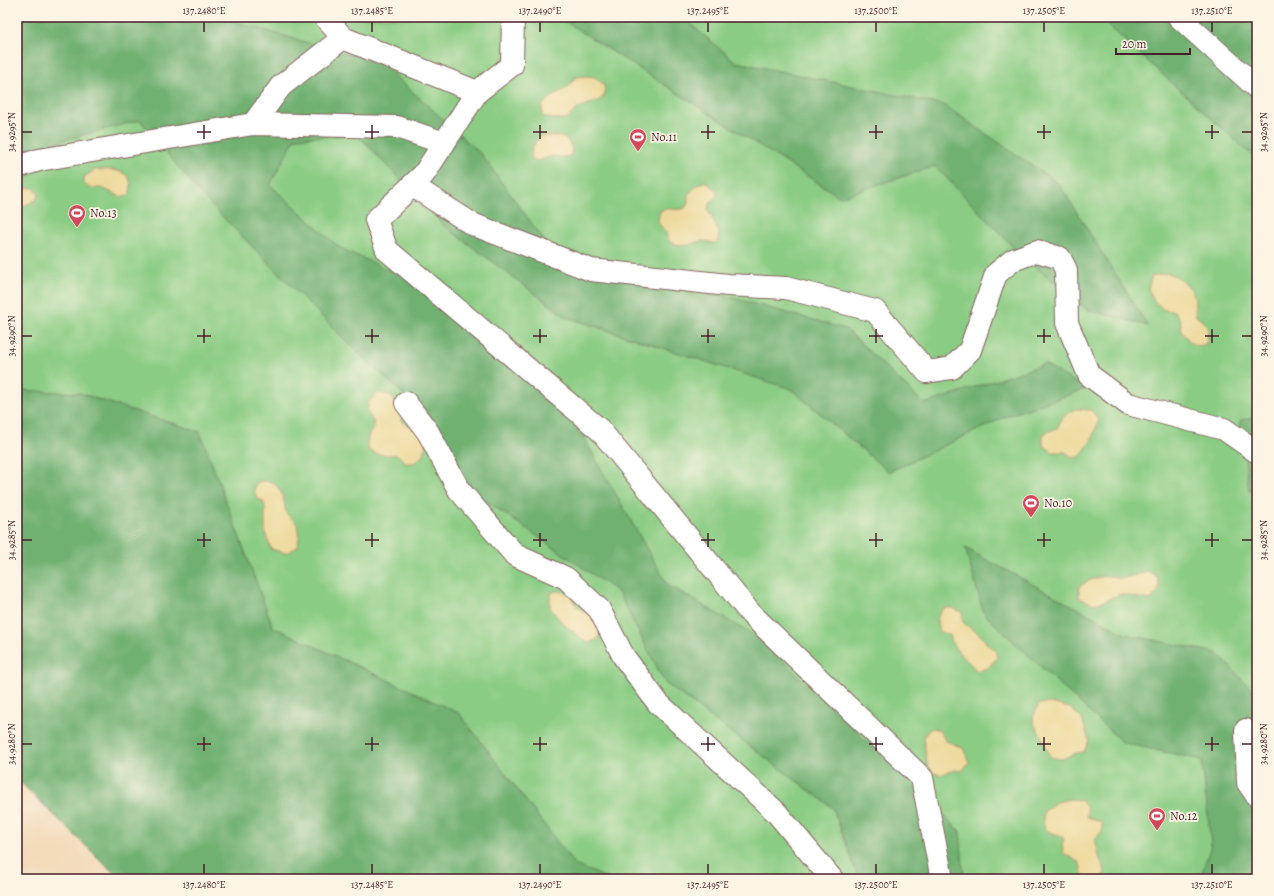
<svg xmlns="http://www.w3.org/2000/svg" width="1274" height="896" font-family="Alegreya,serif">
<rect width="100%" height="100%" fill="#fcf5e5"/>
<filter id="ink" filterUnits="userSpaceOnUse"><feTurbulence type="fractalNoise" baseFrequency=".025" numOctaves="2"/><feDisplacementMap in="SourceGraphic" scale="8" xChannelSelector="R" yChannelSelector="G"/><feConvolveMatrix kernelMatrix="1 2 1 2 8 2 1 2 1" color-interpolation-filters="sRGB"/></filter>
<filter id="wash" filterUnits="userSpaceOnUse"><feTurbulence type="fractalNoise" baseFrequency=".012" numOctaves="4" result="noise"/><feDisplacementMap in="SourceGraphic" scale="16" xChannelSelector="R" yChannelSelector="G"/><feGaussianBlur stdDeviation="0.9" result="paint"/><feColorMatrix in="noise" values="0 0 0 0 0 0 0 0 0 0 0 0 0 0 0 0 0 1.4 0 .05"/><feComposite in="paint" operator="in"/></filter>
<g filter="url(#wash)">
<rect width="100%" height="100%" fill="#f3daba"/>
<path fill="#8acc83" stroke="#6a7657" d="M17 17H1257V879H537L17 422Z"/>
<g fill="#6fb071" stroke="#5c684e">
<path d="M17 17H219L382 64 481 154 549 247 846 329 924 404 1045 364 1086 389 1007 416 889 472 791 389 566 317 442 224 357 134 295 138 270 185 340 248 400 275 566 407 667 584 761 640 960 831 964 879H865L857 874 833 808 665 683 618 592 473 492 425 414 354 349 202 196 140 120 17 153Z"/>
<path d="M550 17H682L736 62 944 105 1059 184 1148 326 1086 309 1018 252 935 166 840 197 563 20Z"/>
<path d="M1099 17H1249L1257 21V157L1246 150Z"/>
<path d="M17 390 79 393 200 432 273 627 459 713 575 865 610 879H120L17 779Z"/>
<path d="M1257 418V493L1249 490 1240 420Z"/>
<path d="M965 548 1125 634 1217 653 1257 695V879H1200L1211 845 1202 760 1123 743 984 614Z"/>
</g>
<g fill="#eeda9e" stroke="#9c7c64">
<path d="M587 76 595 77 604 85 605 95 598 101 578 108 566 119H551L542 116V105L556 94 567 88 576 77Z"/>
<path d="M542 136H555L566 138 572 148 571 155 567 157 553 156 537 161 531 158C531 148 534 142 542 136Z"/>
<path d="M95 170C106 170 125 167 130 181 132 184 130 190 130 194L121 197 102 188H89L84 183V177Z"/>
<path d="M705 181 716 190 717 196 710 203 708 209C712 220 723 231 717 243 712 243 706 241 701 241 697 241 693 244 689 245 685 246 674 244 670 242 667 239 667 234 665 231 657 221 657 224 660 211 670 206 675 212 685 208L688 203V195L695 187Z"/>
<path d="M26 188H34L39 194 36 200 22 207 17 218V192Z"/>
<path d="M1168 273C1178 276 1191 285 1194 296 1196 302 1194 309 1196 316 1208 325 1210 329 1206 344L1199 346 1191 343 1182 332 1180 319 1174 311 1164 310 1154 301 1148 289 1152 276Z"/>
<path d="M378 393 390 395 400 408 402 421 406 425 418 426 426 438 424 455 414 463H405C398 452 396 455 385 455 379 455 374 453 369 451 366 441 367 435 374 428L373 421 367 411 369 401Z"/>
<path d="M1075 409 1091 410 1099 420 1091 441 1080 457H1072L1065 452H1052L1043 445V434L1057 428 1063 417Z"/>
<path d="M262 481 273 482C283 492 284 499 286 513L297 524 299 536 298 547 286 553 271 549 265 532V507L263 501 258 499 254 491 257 482Z"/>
<path d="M1148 572 1157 576C1160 589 1161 592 1149 600L1120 594 1108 600 1094 604 1079 598V586C1092 579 1105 572 1120 579Z"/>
<path d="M554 591 563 592 570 595C576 608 579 609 593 615L601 632 598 639 588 643 563 624 550 608V596Z"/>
<path d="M944 608H952L962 612 963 622C968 628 976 630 981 636 988 643 984 644 995 649L997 658 988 668 977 671 955 648 948 634 940 632C934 622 937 616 944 608Z"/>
<path d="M1051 703 1070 708 1082 719 1089 740 1084 752 1076 753 1062 759 1050 757C1047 750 1045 742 1041 736 1032 720 1030 721 1039 704Z"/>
<path d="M932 728 939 730 946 741 954 744 963 748 969 762 962 771 954 770 940 775 932 772 927 763 923 737 927 732Z"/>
<path d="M1069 799 1081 800 1087 808V817C1093 820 1097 820 1102 823V831L1094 841C1100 850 1097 850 1099 857 1102 864 1104 866 1105 874L1101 879 1090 878 1082 874 1080 863 1063 853 1062 843 1064 840 1062 836 1049 832 1045 829 1043 821 1044 811 1056 802Z"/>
</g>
</g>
<g filter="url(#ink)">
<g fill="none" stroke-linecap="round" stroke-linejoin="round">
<g stroke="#85605d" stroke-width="24">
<g id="minor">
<path d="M325 17 343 38 477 92"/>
<path d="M513 17 512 65 477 92 424 174 376 220 387 250 600 430 751 614 922 778 942 879"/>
<path d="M1179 17 1257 88"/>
<path d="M253 124 281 86 343 38"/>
<path d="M17 167 39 160 253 124 397 127 444 143"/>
<path d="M413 186 472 224 591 270 728 285 786 288 875 311 927 372 952 368 970 350 996 274 1013 260 1037 251 1060 258 1066 270 1067 323 1089 375 1128 404 1224 429 1257 452"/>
<path d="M406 403 428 432 459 490 515 555 566 578 599 609 624 657 658 703 776 812 832 879"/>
<path d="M1246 730 1248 783 1257 796"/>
</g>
</g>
<use href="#minor" stroke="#fff" stroke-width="22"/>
</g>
</g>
<path fill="none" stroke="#4a1f2b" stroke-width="1.5" d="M204 22V32M372 22V32M540 22V32M708 22V32M876 22V32M1044 22V32M1212 22V32M204 125V139M372 125V139M540 125V139M708 125V139M876 125V139M1044 125V139M1212 125V139M22 132H32M197 132H211M365 132H379M533 132H547M701 132H715M869 132H883M1037 132H1051M1205 132H1219M1242 132H1252M204 329V343M372 329V343M540 329V343M708 329V343M876 329V343M1044 329V343M1212 329V343M22 336H32M197 336H211M365 336H379M533 336H547M701 336H715M869 336H883M1037 336H1051M1205 336H1219M1242 336H1252M204 533V547M372 533V547M540 533V547M708 533V547M876 533V547M1044 533V547M1212 533V547M22 540H32M197 540H211M365 540H379M533 540H547M701 540H715M869 540H883M1037 540H1051M1205 540H1219M1242 540H1252M204 737V751M372 737V751M540 737V751M708 737V751M876 737V751M1044 737V751M1212 737V751M22 744H32M197 744H211M365 744H379M533 744H547M701 744H715M869 744H883M1037 744H1051M1205 744H1219M1242 744H1252M204 864V874M372 864V874M540 864V874M708 864V874M876 864V874M1044 864V874M1212 864V874"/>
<defs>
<g id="stadium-pin" transform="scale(0.9)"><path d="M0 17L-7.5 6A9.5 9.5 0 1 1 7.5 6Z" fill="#d1495b" stroke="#fcf5e5"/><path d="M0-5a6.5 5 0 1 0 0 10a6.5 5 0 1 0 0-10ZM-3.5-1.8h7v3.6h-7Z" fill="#fff"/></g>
</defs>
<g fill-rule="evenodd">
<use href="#stadium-pin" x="638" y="137"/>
<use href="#stadium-pin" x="77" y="213"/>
<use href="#stadium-pin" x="1031" y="503"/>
<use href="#stadium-pin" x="1157" y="816"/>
</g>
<g text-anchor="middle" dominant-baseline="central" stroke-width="3.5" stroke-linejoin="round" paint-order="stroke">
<g font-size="12" fill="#4a1f2b" stroke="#fcf5e5" text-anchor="start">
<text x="651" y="137">No.11</text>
<text x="90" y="213">No.13</text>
<text x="1044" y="503">No.10</text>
<text x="1170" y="816">No.12</text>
</g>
</g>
<rect width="1274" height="896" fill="none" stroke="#fcf5e5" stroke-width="44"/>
<path d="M1116 48v6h74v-6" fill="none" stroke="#4a1f2b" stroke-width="2"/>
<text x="1122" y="48" font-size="12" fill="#4a1f2b" stroke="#fcf5e5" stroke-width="3" paint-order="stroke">20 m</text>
<rect x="22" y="22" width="1230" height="852" fill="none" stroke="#4a1f2b" stroke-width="1.5"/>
<g font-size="10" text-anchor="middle" fill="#4a1f2b">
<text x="204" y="14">137.2480°E</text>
<text x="372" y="14">137.2485°E</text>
<text x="540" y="14">137.2490°E</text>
<text x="708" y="14">137.2495°E</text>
<text x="876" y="14">137.2500°E</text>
<text x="1044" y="14">137.2505°E</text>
<text x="1212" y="14">137.2510°E</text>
<text transform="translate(11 132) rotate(-90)" y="4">34.9295°N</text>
<text transform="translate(1263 132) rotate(-90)" y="4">34.9295°N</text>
<text transform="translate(11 336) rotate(-90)" y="4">34.9290°N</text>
<text transform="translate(1263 336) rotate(-90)" y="4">34.9290°N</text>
<text transform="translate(11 540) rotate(-90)" y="4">34.9285°N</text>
<text transform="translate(1263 540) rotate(-90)" y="4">34.9285°N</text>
<text transform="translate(11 744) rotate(-90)" y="4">34.9280°N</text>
<text transform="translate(1263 744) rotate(-90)" y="4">34.9280°N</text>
<text x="204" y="888">137.2480°E</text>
<text x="372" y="888">137.2485°E</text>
<text x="540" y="888">137.2490°E</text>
<text x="708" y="888">137.2495°E</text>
<text x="876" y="888">137.2500°E</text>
<text x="1044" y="888">137.2505°E</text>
<text x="1212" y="888">137.2510°E</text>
</g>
</svg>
